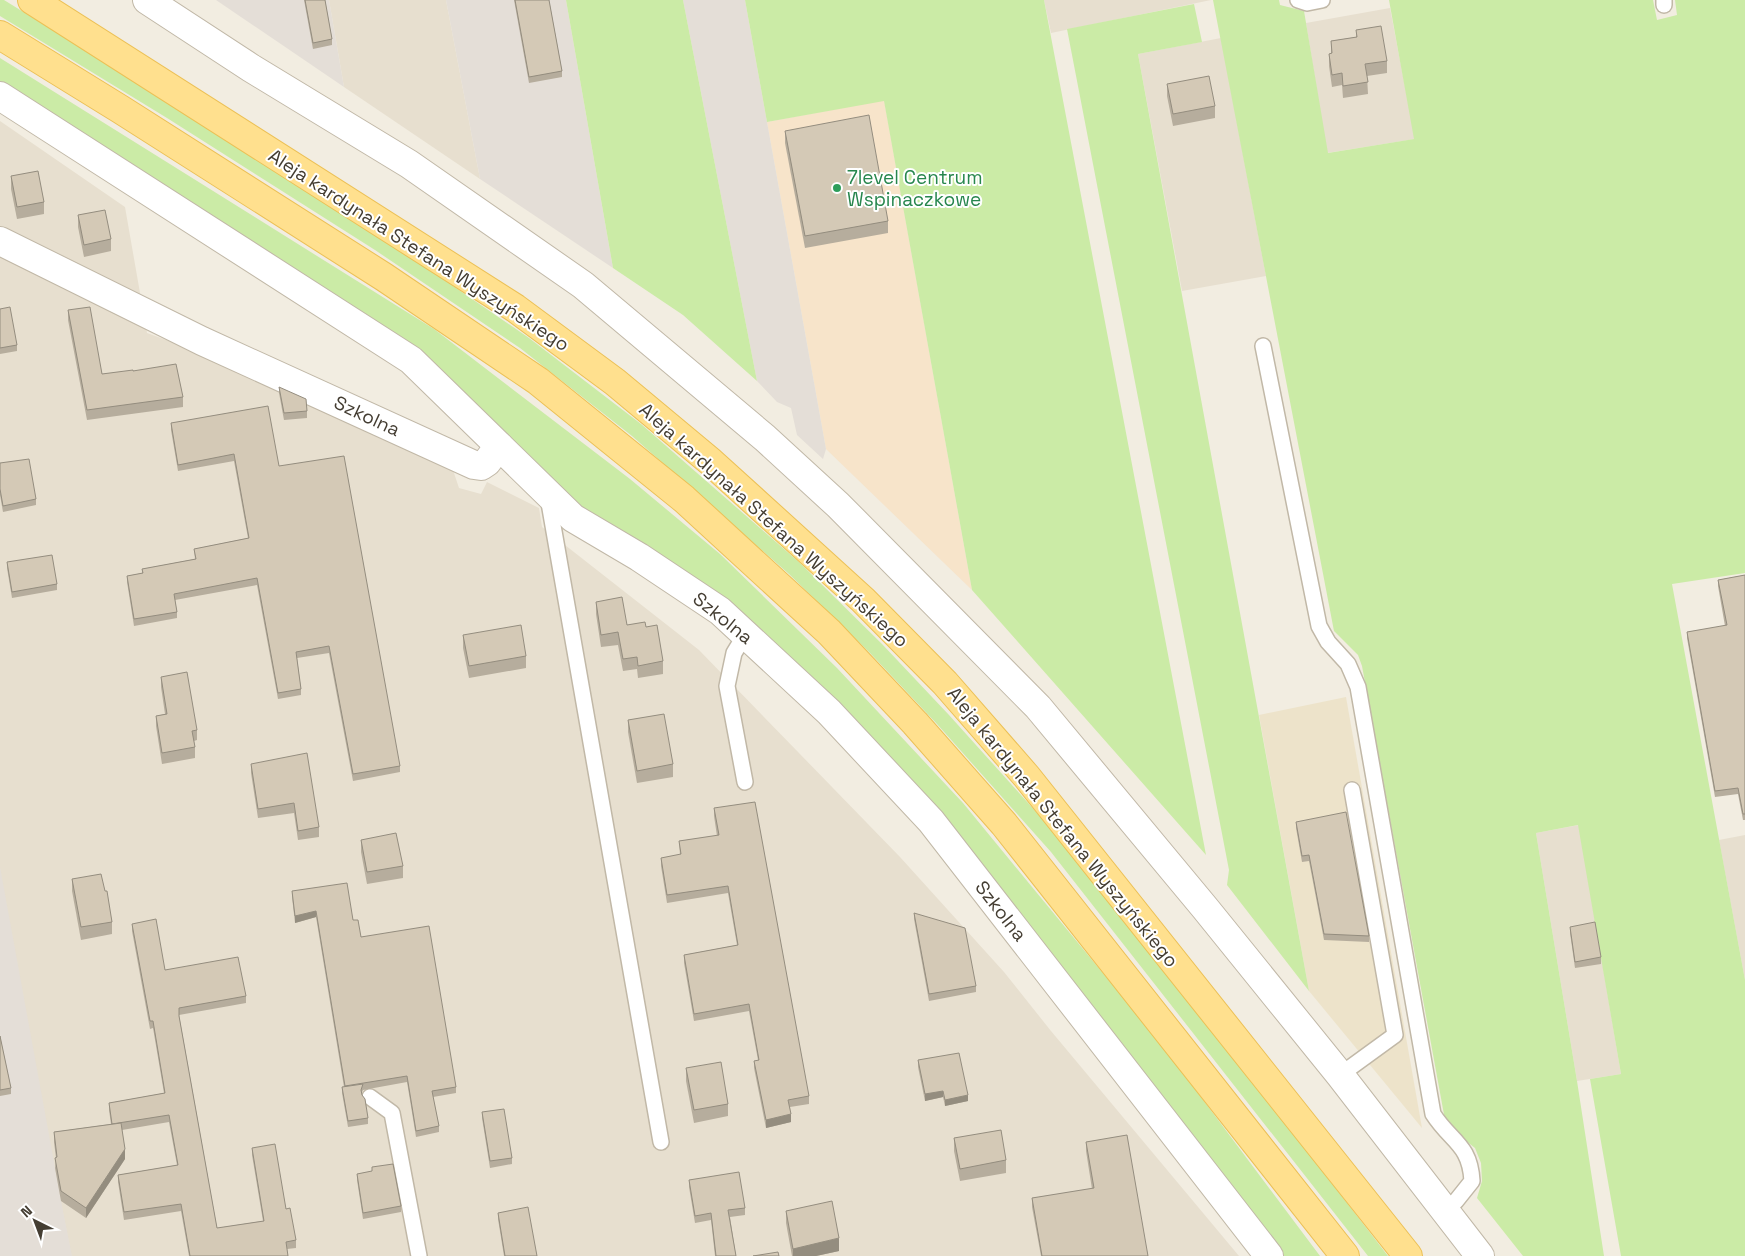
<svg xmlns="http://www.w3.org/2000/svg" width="1745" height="1256" font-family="'Space Grotesk',sans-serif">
<rect width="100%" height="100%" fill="#f2ede1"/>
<g fill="#e7dfcf">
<path d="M329 0H446L480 179 344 87Z"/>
<path d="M1044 0H1211L1051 33Z"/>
<path d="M1390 8 1415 139 1327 153 1306 23Z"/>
<path d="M1221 38 1266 276 1182 291 1138 54Z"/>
<path d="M0 121 125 207 147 333 213 357 451 464 459 488 481 494 487 482 539 508 542 527 699 650 900 857 1004 972 1051 1031 1239 1256H0Z"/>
<path d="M1579 825 1621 1074 1577 1081 1536 833Z"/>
<path d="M1745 835V980L1719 840Z"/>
</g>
<path fill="#f7e4ca" d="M884 100 972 590 826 449 767 122Z"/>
<g fill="#e4ded7">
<path d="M216 0H329L344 87Z"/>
<path d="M446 0H566L613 268 480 179Z"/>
<path d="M683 0H745L826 449 823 459 797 435 791 408 777 402 757 381Z"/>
<path d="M0 867 62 1206 72 1256H0Z"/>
</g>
<path fill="#ede3ca" d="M1346 697 1422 1128 1309 991 1259 715Z"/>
<g fill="#cbeba6">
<path d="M0 0H4L176 106 383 238 529 338 641 424 800 563 882 644 949 715 1065 844 1174 979 1388 1256H1368L1051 852 937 724 870 653 789 574 632 436 520 348 375 250 167 118 0 16Z"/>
<path d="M566 0H683L757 381 683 315 613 268Z"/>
<path d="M745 0H1044L1206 855 972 590 884 101 767 122Z"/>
<path d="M1213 0H1279L1280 5 1304 11 1328 153 1414 139 1389 0H1653L1657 20 1677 15 1675 0H1745V573L1672 584 1745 980V1256H1621L1590 1079 1621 1074 1578 825 1536 833 1577 1081 1604 1256H1523L1477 1198 1482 1181 1481 1163 1475 1148 1456 1133 1445 1120 1362 666 1358 655 1334 631Z"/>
<path d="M1194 4 1202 42 1138 54 1309 991 1227 885 1229 870 1067 29Z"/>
<path d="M0 58 434 329 630 479 720 554 837 668 963 803 1162 1045 1320 1256H1284L1137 1065 939 819 610 527 562 492 512 446 0 84Z"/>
</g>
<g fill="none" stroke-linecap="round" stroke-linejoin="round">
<g stroke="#c1b8a7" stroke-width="18">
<g id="service">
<path d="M1298 0 1307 3 1322 0"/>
<path d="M1664 0V5"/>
<path d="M1263 346 1319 626 1328 642 1348 664 1358 687 1433 1114C1451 1142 1470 1144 1472 1181L1456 1201 1446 1211"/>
<path d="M548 497 661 1142"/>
<path d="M745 782 727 686 734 653 745 635"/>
<path d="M1340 1075 1395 1035 1352 790"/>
<path d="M370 1097 392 1113 419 1256"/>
</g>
</g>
<g stroke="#c1b8a7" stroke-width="30">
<g id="minor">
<path d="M147 0 251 68 409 164 583 285 765 438 838 505 1038 707 1205 908 1340 1075 1480 1256"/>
<path d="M0 96 411 360 573 518 639 557 720 611 829 712 931 821 1269 1256"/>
<path d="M0 241 202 341 474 465 481 466 487 462 499 446"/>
</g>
</g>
<g stroke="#ecc056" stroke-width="30">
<g id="primary">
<path d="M32 0 515 308 615 382 711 462 863 600 945 683 1027 777 1408 1256"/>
<path d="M0 35 120 109 384 277 538 381 684 499 829 632 915 723 1004 824 1345 1256"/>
</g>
</g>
<use href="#service" stroke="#fff" stroke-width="15"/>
<use href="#minor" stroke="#fff" stroke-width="28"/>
<use href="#primary" stroke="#ffe08e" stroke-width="28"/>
</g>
<g fill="#b6ad9d">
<path d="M304 0H325L332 39V45L313 49Z"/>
<path d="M514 0H549L562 71V77L529 83Z"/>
<path d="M1356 30 1387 61V73L1367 76 1368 94 1343 98 1342 85 1332 87 1329 66V54L1331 53V41L1356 37Z"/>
<path d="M1167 84 1215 106V118L1173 126 1167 96Z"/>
<path d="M785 131 888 221V233L805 248 785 143Z"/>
<path d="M11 176 44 202V214L17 219 11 189Z"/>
<path d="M78 215 111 239V251L84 257 78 227Z"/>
<path d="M0 309 17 345V351L0 354Z"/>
<path d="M68 310 102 374 133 371 183 397V407L87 420 68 320Z"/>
<path d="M279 387 307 411V418L284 420 279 393Z"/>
<path d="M171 423 279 466 400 766V772L353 781 329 653 297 658 301 689V695L278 699 257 585 175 600 177 612V618L134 626 127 582V576L142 573V569L195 559 194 549 248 538 234 461 178 471 171 430Z"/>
<path d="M0 463 36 499V505L3 512 0 495Z"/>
<path d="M7 562 57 584V590L12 598 7 568Z"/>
<path d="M1745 575V820H1743L1738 794 1715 797 1687 638V632L1725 626 1718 586V580Z"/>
<path d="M596 602 627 625 646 627 663 661V674L638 678 637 669 623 671 618 645 601 647 596 614Z"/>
<path d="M463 635 526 656V668L469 678 463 648Z"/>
<path d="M161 677 197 730V740L194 741 195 747V758L162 764 156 726V716L165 714 161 687Z"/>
<path d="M628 720 673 764V777L637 783 628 732Z"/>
<path d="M251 764 319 827V837L298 840 294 813 258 818 251 773Z"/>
<path d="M714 808 809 1096V1104L790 1107 791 1122 766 1128 754 1068V1061L758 1060 749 1011 694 1021 684 963V955L737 945 728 893 667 903 661 866V858L680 855 679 841 717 836 714 816Z"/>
<path d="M1296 822 1369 936V942L1324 940 1309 861 1302 862 1296 828Z"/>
<path d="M361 840 403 866V878L367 884 361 852Z"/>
<path d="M72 879 105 891 112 922V934L81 940 72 891Z"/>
<path d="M292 891 353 920 361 937 456 1087V1093L433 1097 439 1126V1132L416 1137 407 1082 363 1090 361 1094 368 1118V1124L348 1127 342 1093V1087H344L316 917 295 923 292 897Z"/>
<path d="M914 913 976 986V992L929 1001 914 919Z"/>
<path d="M132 924 165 970 246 996V1003L179 1015 217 1228 263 1221 252 1155V1148L286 1209 296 1240V1248L287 1249 288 1256H189L181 1211 124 1220 118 1182V1175L177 1165 169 1122 122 1130 125 1159 86 1218 61 1201 55 1168 56 1158 54 1142V1132L111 1124 109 1110V1103L164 1093 153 1028 150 1029 132 931Z"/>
<path d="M1570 927 1601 957V964L1575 968 1570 933Z"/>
<path d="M0 1036 11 1088V1094L0 1096Z"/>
<path d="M918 1060 968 1101 945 1106 943 1097 925 1101 918 1067Z"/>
<path d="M686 1068 728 1104V1116L694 1123 686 1081Z"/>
<path d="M482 1112 512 1158V1164L490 1168 482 1118Z"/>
<path d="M954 1138 1006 1160V1173L960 1181 954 1151Z"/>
<path d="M1086 1142 1148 1256H1041L1032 1207V1198L1092 1189 1086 1151Z"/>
<path d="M372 1167 401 1206V1212L363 1219 357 1180V1174L372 1171Z"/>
<path d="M689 1180 745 1208V1215L730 1217 736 1256H715L711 1220 695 1223 689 1187Z"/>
<path d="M786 1211 839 1251 816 1256H792L786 1223Z"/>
<path d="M498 1213 537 1256H504L498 1219Z"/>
</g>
<g fill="#948d7f">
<path d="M316 911V917L295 923V916Z"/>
<path d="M943 1091V1097L925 1101V1094Z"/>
<path d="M968 1095V1101L945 1106V1100Z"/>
<path d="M791 1114V1122L766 1128V1120Z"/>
<path d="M125 1149V1159L86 1218V1208Z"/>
<path d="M839 1238V1251L816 1256H793V1249Z"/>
</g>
<g fill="#d4c9b6" stroke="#948d7f">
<path d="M305 0H325L332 39 313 43Z"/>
<path d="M515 0H549L562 71 529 77Z"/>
<path d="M1381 26 1387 61 1365 64 1368 82 1343 86 1342 73 1332 75 1329 54 1332 53 1331 41 1357 37 1356 30Z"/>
<path d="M1209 76 1215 106 1173 114 1167 84Z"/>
<path d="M869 115 888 221 805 236 785 131Z"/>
<path d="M38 171 44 202 17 207 11 176Z"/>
<path d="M105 210 111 239 84 245 78 215Z"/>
<path d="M10 307 17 345 0 348V309Z"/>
<path d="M90 307 102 374 133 370V371L176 364 183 397 87 410 68 310Z"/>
<path d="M279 387 306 399 307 411 284 413Z"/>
<path d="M268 406 279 466 344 456 400 766 353 774 329 646 296 652 301 689 278 693 257 578 174 594 177 612 134 619 127 576 143 573 142 569 196 559 194 549 249 538 234 454 178 465 171 423Z"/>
<path d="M29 459 36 499 3 506 0 489V463Z"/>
<path d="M52 555 57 584 12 592 7 562Z"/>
<path d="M1745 575V814H1743L1738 788 1715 791 1687 632 1727 625 1718 580Z"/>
<path d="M622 597 627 625 645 622 646 627 657 625 663 661 638 666 637 657 623 659 618 632 601 635 596 602Z"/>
<path d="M521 625 526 656 469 666 463 635Z"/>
<path d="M187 672 197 730 192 731 195 747 162 753 156 716 167 714 161 677Z"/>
<path d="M664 714 673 764 637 771 628 720Z"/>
<path d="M307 753 319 827 298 831 294 803 258 809 251 764Z"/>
<path d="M755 802 809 1096 788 1100 791 1114 766 1120 754 1061 759 1060 749 1004 694 1014 684 955 738 945 728 886 667 895 661 858 681 854 679 841 719 835 714 808Z"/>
<path d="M1346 812 1369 936 1324 934 1309 855 1302 856 1296 822Z"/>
<path d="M396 833 403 866 367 872 361 840Z"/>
<path d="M101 874 105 891H107L112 922 81 927 72 879Z"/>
<path d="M347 883 353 920H358L361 937 429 926 456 1087 432 1091 439 1126 416 1131 407 1076 345 1086 316 911 295 916 292 891Z"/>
<path d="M914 913 965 928 976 986 929 994Z"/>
<path d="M156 919 165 970 238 957 246 996 179 1008V1016L217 1228 264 1221 252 1148 275 1144 286 1209 290 1208 296 1240 286 1242 288 1256H190L181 1204 124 1212 118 1175 178 1165 169 1115 112 1124 109 1103 165 1093 153 1021H150L132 924Z"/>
<path d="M1595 922 1601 957 1575 962 1570 927Z"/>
<path d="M0 1036 11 1088 0 1090Z"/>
<path d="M959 1053 968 1095 945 1100 943 1091 925 1094 918 1060Z"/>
<path d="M721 1062 728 1104 694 1110 686 1068Z"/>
<path d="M363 1084 361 1090 362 1095 365 1099 368 1118 348 1121 342 1087Z"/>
<path d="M504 1109 512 1158 490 1161 482 1112Z"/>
<path d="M121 1123 125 1149 86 1208 61 1191 55 1158 57 1157 54 1132Z"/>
<path d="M1001 1130 1006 1160 960 1169 954 1138Z"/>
<path d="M1127 1135 1148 1256H1042L1032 1198 1094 1188 1086 1142Z"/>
<path d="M393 1164 401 1206 363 1213 357 1174 372 1171V1167Z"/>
<path d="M739 1172 745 1208 728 1210 736 1256H716L711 1213 695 1216 689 1180Z"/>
<path d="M832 1201 839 1238 793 1249 786 1211Z"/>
<path d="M528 1207 537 1256H505L498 1213Z"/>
<path d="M778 1252 779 1256H753Z"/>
</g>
<circle fill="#2e9e5b" stroke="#fff" stroke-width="2" cx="837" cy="188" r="5"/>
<g text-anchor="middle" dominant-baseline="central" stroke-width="4" stroke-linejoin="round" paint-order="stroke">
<g font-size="19" fill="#27864d" stroke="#fff" text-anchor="start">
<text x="847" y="177">7level Centrum<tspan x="847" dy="22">Wspinaczkowe</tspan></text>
</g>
<g font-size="19" fill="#443d32" stroke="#fff">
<text transform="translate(419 250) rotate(33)">Aleja kardynała Stefana Wyszyńskiego</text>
<text transform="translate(367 416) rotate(25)">Szkolna</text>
<text transform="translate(774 525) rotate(42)">Aleja kardynała Stefana Wyszyńskiego</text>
<text transform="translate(723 618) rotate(39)">Szkolna</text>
<text transform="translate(1063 827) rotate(51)">Aleja kardynała Stefana Wyszyńskiego</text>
<text transform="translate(1001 911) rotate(52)">Szkolna</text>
</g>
</g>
<g transform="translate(35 1221) rotate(318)" stroke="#ffffff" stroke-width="4" paint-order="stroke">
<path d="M0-4L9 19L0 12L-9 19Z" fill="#443d32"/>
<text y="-8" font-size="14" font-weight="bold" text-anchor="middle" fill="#443d32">N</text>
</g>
</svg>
